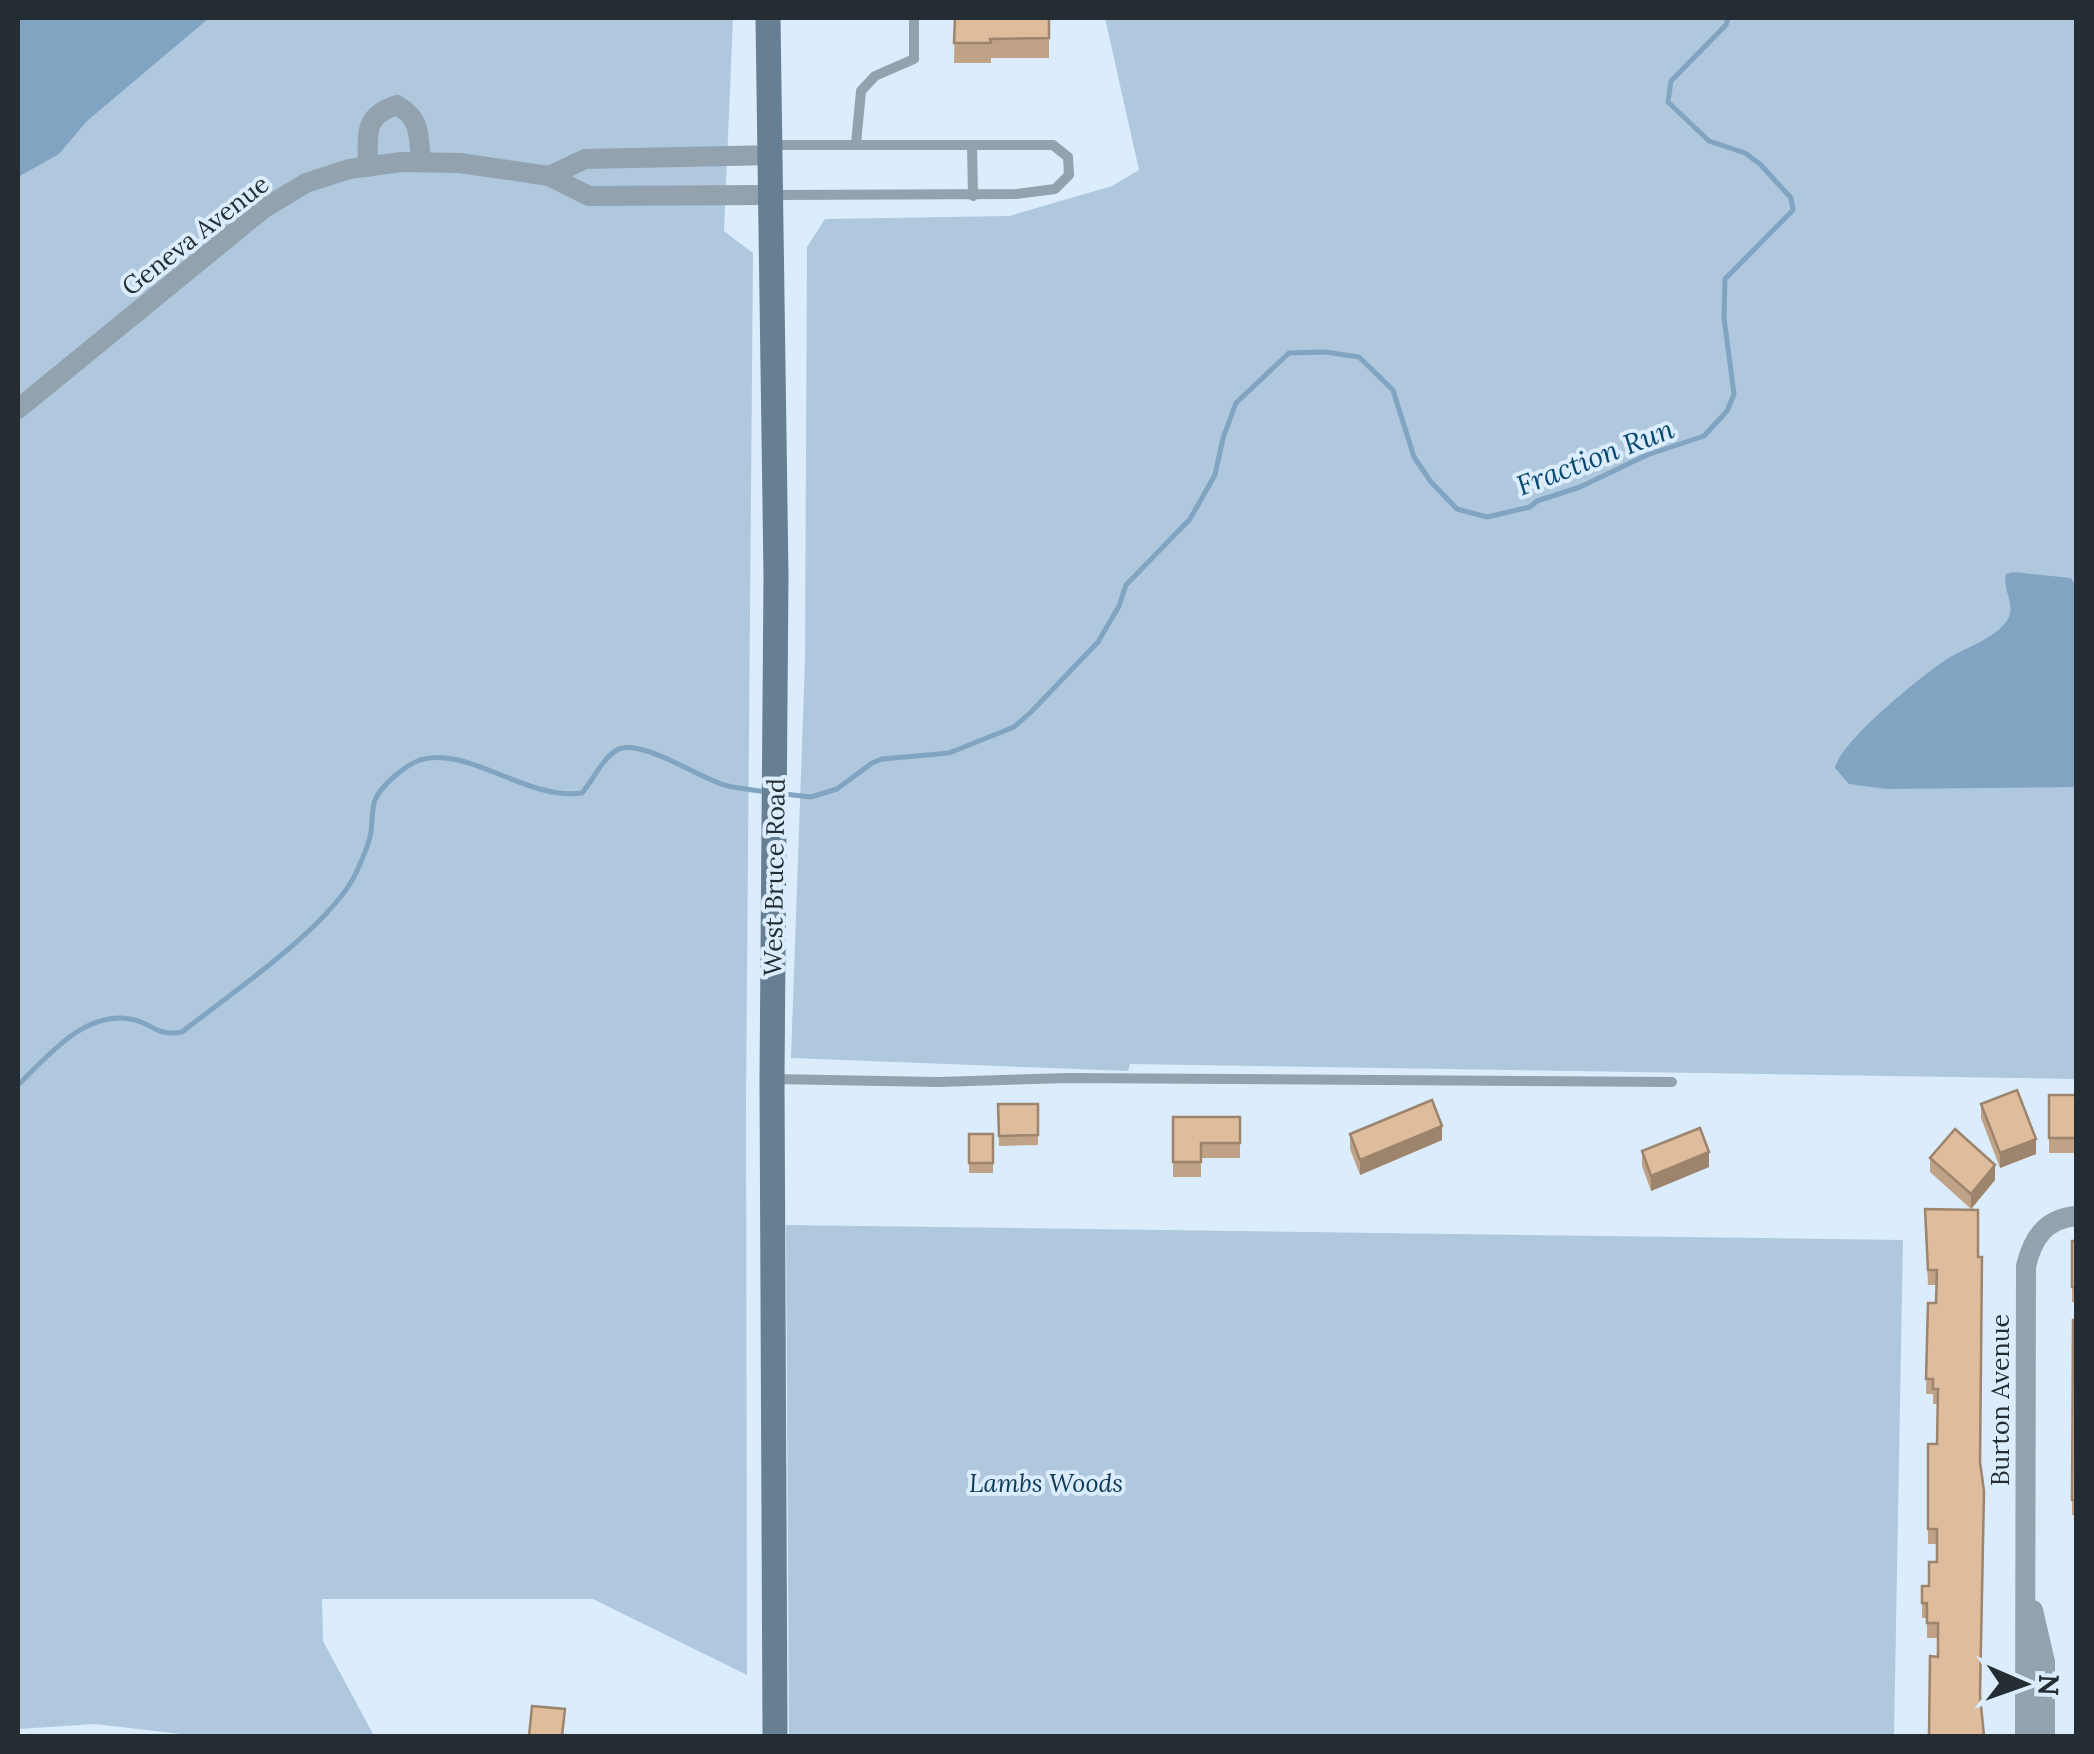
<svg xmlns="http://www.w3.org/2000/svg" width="2094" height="1754" font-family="Lora,serif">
<rect width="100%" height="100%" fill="#dbedfc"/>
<g fill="#afc8dd">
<path d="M18 18H733L724 231 753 253 746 1097 747 1675 593 1599H322L323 1641 374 1736H198L95 1724 18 1729Z"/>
<path d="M1105 18H2076V1079L1130 1064 1128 1071 791 1058 805 660 807 247 825 219 1009 216 1112 186 1139 170Z"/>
<path d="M786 1225 1903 1240 1894 1736H789Z"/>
</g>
<g fill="#80a4c2">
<path d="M18 18H209L87 121 59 154 18 177Z"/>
<path d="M2013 572 2071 578 2076 587V787L1887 789 1849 784 1835 768C1842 740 1918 679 1944 661 1963 648 1996 639 2008 619 2016 605 2002 589 2006 574Z"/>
</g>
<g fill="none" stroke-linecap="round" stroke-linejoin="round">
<g stroke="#80a4c2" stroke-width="5">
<path d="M784 794 811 797 837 789 872 763 882 759 949 753 1014 727 1031 712 1098 642 1119 606 1126 585 1190 519 1215 475 1223 438 1236 403 1289 353 1325 352 1359 357 1393 390 1414 457 1431 482 1457 509 1487 517 1530 507 1537 501 1580 487 1647 455 1704 436 1727 411 1734 394 1724 318 1725 279 1793 210 1791 198 1760 164 1745 153 1709 141 1668 102 1671 81 1726 25 1728 18"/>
<path d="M18 1085C48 1056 84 1011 130 1019 152 1022 155 1037 182 1032 230 994 330 927 356 873 361 862 367 849 370 837 373 826 371 811 375 800 381 785 406 765 420 760 468 745 527 801 582 793 593 780 602 759 617 750 640 737 702 780 728 786 741 789 755 790 768 792"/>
</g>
<g stroke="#92a2af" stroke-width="10">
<path d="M856 144 861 91 875 76 914 59V18"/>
<path d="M771 145H1053L1068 157 1069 175 1055 189 1016 194 772 195"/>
<path d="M972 145 973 196"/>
<path d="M773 1079 938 1082 1068 1078 1672 1082"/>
</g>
<g stroke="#92a2af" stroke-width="20">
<path d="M368 167C368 135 362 116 397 105 422 120 418 135 421 162"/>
<path d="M549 176 585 159 770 155"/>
<path d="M18 409 263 209 306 183 349 169 401 162 460 163 549 176 589 196 771 195"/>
<path d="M2033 1610 2045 1662V1736"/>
<path d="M2025 1736 2026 1266C2033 1238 2045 1219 2076 1216"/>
</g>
<path stroke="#677f92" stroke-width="25" d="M768 18 776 576 772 1079 775 1736"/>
</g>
<g fill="#c0a286">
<path d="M955 18H1049V58H991V63H954Z"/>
<rect x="2049" y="1095" width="27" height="58"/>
<path d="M998 1104H1038V1145L999 1146Z"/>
<path d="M1981 1104 2036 1154 2000 1168 1981 1118Z"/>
<path d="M1173 1117H1240V1158H1201V1177H1173Z"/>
<rect x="969" y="1134" width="24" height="39"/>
<path d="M1350 1134 1442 1140 1360 1175 1350 1149Z"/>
<path d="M1642 1151 1709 1167 1651 1191 1642 1166Z"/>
<path d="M1930 1158 1995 1180 1971 1209 1930 1172Z"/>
<path d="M1925 1224 1978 1257 1938 1657V1638H1927V1618H1922V1586H1929L1937 1562V1544H1928V1444H1937L1938 1404H1933V1394H1926L1928 1303H1936L1937 1285H1928Z"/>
<path d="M2072 1241H2076V1303L2072 1302Z"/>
<path d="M2073 1320H2076V1562V1515H2072Z"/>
</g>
<g fill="#9c846d">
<path d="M1442 1126V1140L1360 1175V1160Z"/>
<path d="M2036 1139V1154L2000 1168V1153Z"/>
<path d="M1709 1152V1167L1651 1191V1176Z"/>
<path d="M1995 1165V1180L1971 1209V1194Z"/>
</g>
<g fill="#dfbc9c" stroke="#9c846d" stroke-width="2.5">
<path d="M955 18H1049V38L990 39 991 43H954Z"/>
<path d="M2017 1090 2036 1139 2000 1153 1981 1104Z"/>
<rect x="2049" y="1095" width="27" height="43"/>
<path d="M1432 1100 1442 1126 1360 1160 1350 1134Z"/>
<path d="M998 1104H1038V1135L999 1136Z"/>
<path d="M1173 1117H1240V1143H1201V1162H1173Z"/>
<path d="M1700 1128 1709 1152 1651 1176 1642 1151Z"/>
<path d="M1955 1129 1995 1165 1971 1194 1930 1158Z"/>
<rect x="969" y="1134" width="24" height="29"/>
<path d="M1925 1209 1978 1210V1257H1982L1980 1462 1984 1491 1980 1695 1984 1736H1929L1930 1656 1938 1657V1623H1927V1603H1922V1586H1929V1562H1937V1529H1928V1444H1937L1938 1389H1933V1379H1926L1928 1303H1936L1937 1270H1928Z"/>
<path d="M2072 1241H2076V1288L2072 1287Z"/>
<path d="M2073 1320H2076V1547V1500H2072Z"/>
<path d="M532 1706 565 1709 562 1736H529Z"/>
</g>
<g text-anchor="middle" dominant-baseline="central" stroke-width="8" stroke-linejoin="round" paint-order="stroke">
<g font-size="25" fill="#252d34" stroke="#dbedfc">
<text transform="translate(195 235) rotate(-38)">Geneva Avenue</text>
<text transform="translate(774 877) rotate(-89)">West Bruce Road</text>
<text transform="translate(2000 1400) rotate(-90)">Burton Avenue</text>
</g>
<g font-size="25" font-style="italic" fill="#0c3958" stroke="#dbedfc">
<text x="1046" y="1483">Lambs Woods</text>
</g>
<g font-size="28" font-style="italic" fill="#07486f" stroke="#dbedfc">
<text transform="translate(1595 457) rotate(-21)">Fraction Run</text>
</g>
</g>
<rect width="2094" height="1754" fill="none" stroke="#252d34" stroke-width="40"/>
<g transform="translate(2024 1684) rotate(92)" stroke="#dbedfc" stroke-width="8" paint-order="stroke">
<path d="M0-8L18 38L0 25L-18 38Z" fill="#252d34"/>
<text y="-15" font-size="28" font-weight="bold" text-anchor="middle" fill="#252d34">N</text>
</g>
</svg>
